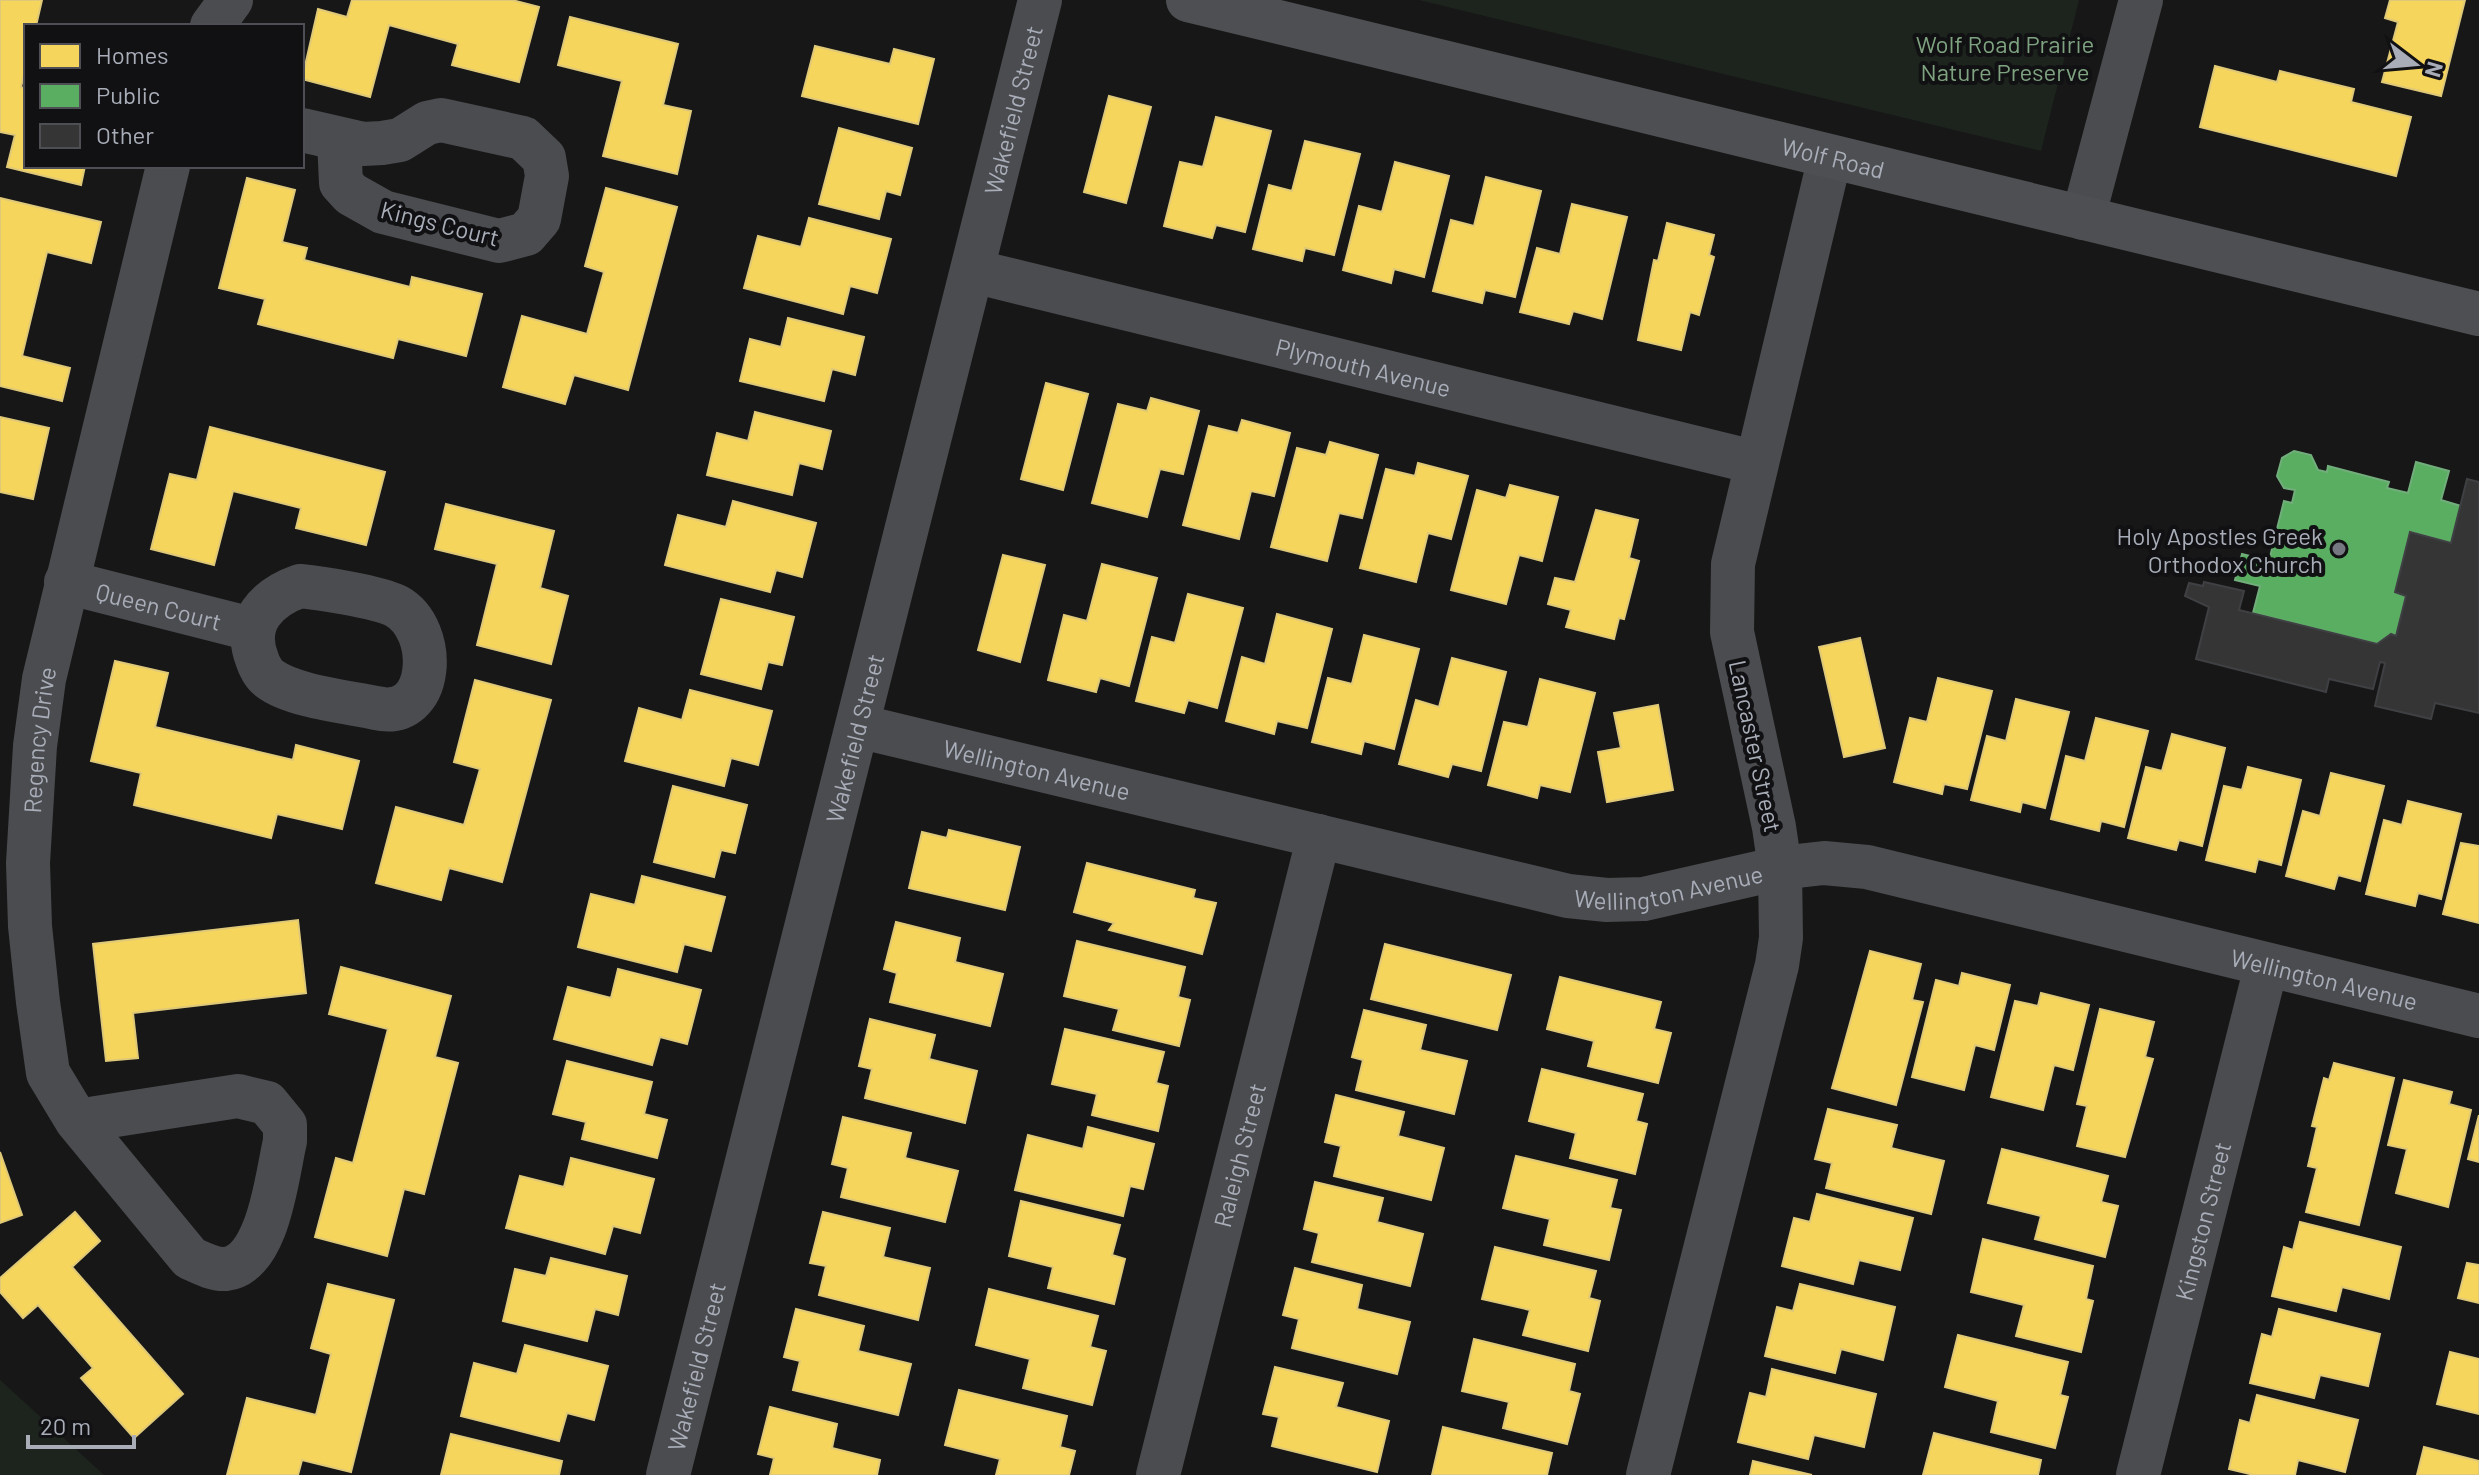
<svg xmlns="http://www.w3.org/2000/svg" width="2479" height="1475" font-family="Barlow,sans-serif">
<rect width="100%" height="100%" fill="#171717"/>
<g fill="#1d241e">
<path d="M1419 0H2079L2041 151Z"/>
<path d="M0 1380 104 1475H0Z"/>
</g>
<g fill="#f6d55c" stroke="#dfc978" stroke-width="2">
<path d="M0 0H42L36 26H26V67L21 87 26 89V166H85L81 185 7 167 15 135 0 132Z"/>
<path d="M352 0H512L539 7 519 82 452 65 458 44 389 25 370 97 302 79 318 9 347 17Z"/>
<path d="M2390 0H2465L2441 96 2382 82 2398 22 2385 18Z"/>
<path d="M570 17 678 44 663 105 691 111 677 174 603 156 622 81 558 65Z"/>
<path d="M815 46 890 64 894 49 934 59 918 124 802 96Z"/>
<path d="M2215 66 2277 82 2280 71 2354 89 2351 102 2411 117 2396 176 2200 127Z"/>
<path d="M1109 96 1151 107 1126 203 1084 192Z"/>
<path d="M1216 117 1271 131 1245 232 1216 225 1212 238 1164 226 1180 162 1203 167Z"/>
<path d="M839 128 912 148 900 195 886 191 879 219 819 204Z"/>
<path d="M1305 141 1360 154 1334 255 1305 248 1302 261 1253 249 1269 185 1292 191Z"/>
<path d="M1395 162 1449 176 1424 277 1394 269 1391 283 1343 270 1359 206 1382 212Z"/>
<path d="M1486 177 1541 191 1515 297 1485 290 1482 303 1433 291 1451 220 1474 226Z"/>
<path d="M247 178 295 190 282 242 307 248 304 260 410 287 412 277 482 294 466 356 398 339 393 358 258 324 265 299 219 288Z"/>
<path d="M606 188 677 207 628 390 574 375 565 404 503 387 522 316 587 334 604 272 585 266Z"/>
<path d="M0 198 101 222 91 263 47 252 22 356 70 368 62 401 0 386Z"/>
<path d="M1572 204 1627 217 1602 319 1573 311 1569 324 1520 312 1537 248 1560 254Z"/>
<path d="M809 218 891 239 877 293 850 286 843 314 744 288 758 236 801 247Z"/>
<path d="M1667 223 1714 235 1709 255 1714 257 1699 315 1690 312 1681 350 1638 340 1654 260 1658 261Z"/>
<path d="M788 318 864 337 855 375 832 369 824 401 740 381 750 339 781 347Z"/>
<path d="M1046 383 1088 394 1063 490 1021 479Z"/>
<path d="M1151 398 1199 411 1183 474 1160 469 1147 517 1092 503 1118 404 1147 411Z"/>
<path d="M755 412 831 431 822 469 799 463 792 495 707 475 717 433 748 441Z"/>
<path d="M0 417 49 428 33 499 0 492Z"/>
<path d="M1242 420 1290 433 1274 496 1251 491 1239 539 1183 525 1209 426 1238 433Z"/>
<path d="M210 427 385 472 366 545 296 528 301 508 233 491 214 565 151 549 170 474 197 480Z"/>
<path d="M1330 442 1378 455 1362 518 1339 513 1327 561 1271 547 1297 448 1326 455Z"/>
<path d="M1418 463 1468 476 1451 539 1428 533 1416 582 1360 568 1386 469 1415 476Z"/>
<path d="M1510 485 1558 497 1542 561 1519 555 1506 604 1451 590 1477 490 1506 498Z"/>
<path d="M733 501 816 523 802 577 776 570 770 592 665 565 678 515 726 527Z"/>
<path d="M446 504 554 531 540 588 568 596 551 664 477 645 497 564 435 549Z"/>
<path d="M1596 510 1638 520 1629 558 1639 561 1624 619 1619 618 1614 639 1566 627 1571 610 1548 604 1555 578 1575 582Z"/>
<path d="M1003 555 1045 565 1020 662 978 650Z"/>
<path d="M1102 564 1157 578 1129 686 1100 678 1096 692 1048 680 1064 615 1087 621Z"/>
<path d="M1188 594 1243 608 1217 708 1188 700 1184 713 1136 701 1152 637 1175 643Z"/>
<path d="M721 599 794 617 782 665 768 662 761 689 701 674Z"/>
<path d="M1277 614 1332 629 1307 728 1277 721 1274 734 1226 721 1242 657 1265 664Z"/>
<path d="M1364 635 1419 649 1394 749 1364 741 1361 754 1312 742 1328 678 1352 684Z"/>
<path d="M1860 638 1885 748 1844 757 1819 647Z"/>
<path d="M1452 658 1506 672 1481 771 1452 764 1448 777 1399 764 1416 700 1439 707Z"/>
<path d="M115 661 168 673 155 727 293 760 296 745 359 761 342 829 277 814 271 838 134 805 141 773 91 761Z"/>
<path d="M1938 678 1992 691 1967 789 1944 784 1942 794 1894 782 1910 718 1927 722Z"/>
<path d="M1540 679 1595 693 1570 792 1540 785 1537 798 1488 785 1504 722 1528 727Z"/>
<path d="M475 680 551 700 502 882 449 868 441 900 376 883 396 807 464 825 480 769 454 762Z"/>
<path d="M690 690 772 711 758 765 731 758 724 786 625 761 639 708 682 720Z"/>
<path d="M2016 699 2069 712 2045 808 2022 802 2020 812 1971 800 1987 736 2006 741Z"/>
<path d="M1658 705 1673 790 1607 802 1598 752 1621 748 1614 713Z"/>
<path d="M2096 718 2148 731 2124 827 2101 821 2099 831 2051 819 2066 756 2085 761Z"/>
<path d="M2172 734 2225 748 2202 846 2179 840 2176 850 2128 838 2146 767 2162 771Z"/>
<path d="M2248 767 2301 780 2281 865 2258 859 2255 872 2206 860 2224 786 2242 790Z"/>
<path d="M2331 773 2384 786 2360 881 2338 875 2334 889 2286 876 2303 811 2320 816Z"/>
<path d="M673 786 747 805 735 853 721 850 714 877 654 862Z"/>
<path d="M2408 801 2461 814 2441 899 2418 893 2415 906 2366 894 2384 820 2402 825Z"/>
<path d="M949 830 1020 847 1005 910 909 888 922 832 947 838Z"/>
<path d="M2461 843 2479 846V923L2443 914Z"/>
<path d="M1087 863 1195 890 1193 898 1216 903 1202 954 1109 930 1114 923 1074 912Z"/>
<path d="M642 876 725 897 711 951 684 944 677 972 578 947 591 894 635 905Z"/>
<path d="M298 920 306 993 133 1013 138 1058 106 1061 93 944Z"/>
<path d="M896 922 960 938 955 962 1003 974 990 1026 890 1002 897 973 884 969Z"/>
<path d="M1077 941 1185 967 1178 997 1190 1000 1179 1046 1113 1030 1119 1009 1064 996Z"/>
<path d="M1385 944 1511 975 1497 1030 1371 999Z"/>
<path d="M1870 951 1921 964 1912 1000 1923 1002 1896 1105 1832 1088Z"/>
<path d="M341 967 451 996 435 1057 458 1063 424 1194 404 1189 387 1256 315 1237 336 1158 353 1163 388 1029 329 1014Z"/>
<path d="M618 969 701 990 687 1044 660 1037 652 1065 554 1039 568 987 611 998Z"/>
<path d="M1962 973 2010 985 1994 1050 1975 1045 1964 1090 1912 1077 1936 980 1959 986Z"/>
<path d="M1560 977 1661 1002 1654 1029 1671 1033 1658 1083 1588 1066 1594 1041 1547 1029Z"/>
<path d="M2041 993 2089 1005 2073 1070 2054 1065 2043 1110 1991 1097 2015 1001 2038 1006Z"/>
<path d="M2100 1009 2154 1022 2145 1057 2153 1059 2125 1157 2077 1146 2087 1106 2077 1104Z"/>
<path d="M1364 1010 1426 1025 1420 1050 1467 1061 1454 1114 1356 1090 1363 1060 1352 1057Z"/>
<path d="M870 1019 935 1035 929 1059 977 1071 965 1123 865 1098 872 1069 859 1066Z"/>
<path d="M1065 1029 1164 1052 1156 1083 1168 1086 1158 1131 1092 1115 1097 1094 1052 1084Z"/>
<path d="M567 1061 652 1082 644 1114 667 1120 657 1158 582 1139 586 1122 553 1114Z"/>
<path d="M2334 1063 2394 1078 2359 1225 2306 1212 2317 1168 2308 1166 2317 1127 2312 1126 2324 1078 2329 1080Z"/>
<path d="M1542 1069 1643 1094 1636 1121 1647 1124 1635 1174 1570 1158 1576 1133 1529 1121Z"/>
<path d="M2404 1080 2452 1092 2449 1104 2471 1110 2448 1207 2396 1193 2407 1149 2388 1145Z"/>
<path d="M1336 1095 1404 1112 1398 1136 1444 1148 1431 1200 1334 1176 1341 1146 1325 1142Z"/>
<path d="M1828 1109 1897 1125 1891 1148 1944 1161 1931 1214 1826 1188 1832 1163 1815 1159Z"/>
<path d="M2479 1115V1162L2468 1159Z"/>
<path d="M843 1117 911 1133 905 1158 958 1171 945 1222 841 1197 848 1168 832 1164Z"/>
<path d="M1088 1127 1154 1144 1143 1189 1130 1186 1123 1216 1015 1190 1028 1135 1083 1149Z"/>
<path d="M2002 1149 2108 1176 2101 1202 2118 1206 2105 1257 2035 1239 2041 1216 1988 1203Z"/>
<path d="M0 1152 22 1215 0 1223Z"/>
<path d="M1516 1156 1617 1180 1610 1208 1621 1210 1609 1260 1544 1245 1550 1219 1503 1208Z"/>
<path d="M571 1158 654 1179 640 1233 613 1226 605 1254 506 1228 520 1176 564 1187Z"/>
<path d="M1315 1182 1383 1198 1377 1222 1423 1234 1410 1286 1312 1262 1319 1233 1304 1229Z"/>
<path d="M1817 1194 1913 1218 1900 1270 1859 1260 1853 1284 1782 1266 1794 1218 1810 1222Z"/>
<path d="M1021 1201 1120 1225 1112 1255 1125 1259 1114 1304 1048 1288 1053 1267 1009 1256Z"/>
<path d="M75 1212 100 1241 72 1267 183 1394 134 1438 81 1378 93 1368 38 1305 23 1318 0 1292V1278Z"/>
<path d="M823 1212 890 1228 883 1257 930 1268 918 1320 819 1295 826 1266 810 1263Z"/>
<path d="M2300 1222 2401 1247 2389 1299 2342 1287 2336 1311 2272 1296 2284 1247 2293 1250Z"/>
<path d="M1983 1239 2093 1266 2086 1299 2093 1301 2081 1352 2016 1336 2024 1305 1971 1292Z"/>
<path d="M1495 1247 1596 1271 1589 1298 1600 1301 1588 1351 1523 1335 1530 1310 1482 1299Z"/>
<path d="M551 1258 627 1276 618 1315 595 1309 587 1341 503 1321 515 1269 546 1276Z"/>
<path d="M2467 1263 2479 1265V1303L2458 1298Z"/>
<path d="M1295 1268 1362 1285 1357 1309 1410 1322 1397 1374 1292 1348 1299 1319 1283 1315Z"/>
<path d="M328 1284 394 1300 351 1472 302 1460 298 1475H227L247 1398 316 1415 331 1354 311 1348Z"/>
<path d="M1800 1284 1895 1307 1883 1360 1841 1349 1835 1373 1765 1356 1777 1307 1793 1311Z"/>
<path d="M989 1289 1098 1316 1090 1347 1106 1351 1092 1405 1023 1388 1030 1359 976 1345Z"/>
<path d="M796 1309 864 1326 858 1351 911 1364 898 1415 793 1390 800 1361 784 1357Z"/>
<path d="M2279 1309 2380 1334 2368 1386 2320 1375 2314 1398 2250 1383 2262 1334 2272 1337Z"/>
<path d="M1958 1335 2068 1362 2060 1395 2068 1397 2055 1448 1991 1432 1998 1401 1945 1387Z"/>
<path d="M1474 1339 1575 1364 1569 1391 1580 1394 1567 1444 1503 1428 1509 1402 1462 1391Z"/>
<path d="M525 1345 608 1366 594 1420 567 1413 559 1441 461 1416 474 1363 517 1374Z"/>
<path d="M2450 1352 2479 1359V1414L2437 1404Z"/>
<path d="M1275 1367 1343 1383 1336 1407 1389 1421 1377 1472 1272 1446 1279 1417 1263 1414Z"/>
<path d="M1772 1369 1876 1394 1864 1447 1814 1435 1808 1459 1738 1442 1750 1393 1766 1397Z"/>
<path d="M959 1390 1067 1416 1060 1447 1075 1451 1069 1475H996L1000 1459 945 1445Z"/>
<path d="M2257 1395 2358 1420 2345 1472 2298 1460 2295 1475H2254L2229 1469 2240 1420 2250 1423Z"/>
<path d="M770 1407 837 1424 832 1448 880 1460 877 1475H770L774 1458 758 1454Z"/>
<path d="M1443 1427 1552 1453 1547 1475H1432Z"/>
<path d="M1934 1433 2041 1460 2038 1475H1923Z"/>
<path d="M451 1434 562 1461 559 1475H441Z"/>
<path d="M2424 1447 2479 1461V1475H2417Z"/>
<path d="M1753 1461 1812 1475H1750Z"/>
</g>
<path fill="#5aae61" stroke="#71ae7b" stroke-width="2" d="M2294 451 2311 455 2318 470 2327 472 2328 466 2389 482 2387 488 2408 493 2416 462 2449 471 2441 500 2461 506 2451 543 2410 532 2395 592 2406 596 2396 636 2391 634 2377 644 2253 613 2260 586 2235 580 2242 554 2269 561 2284 501 2292 503 2295 490 2284 488 2277 476 2282 458Z"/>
<path fill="#353536" stroke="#3f4043" stroke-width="2" d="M2467 479 2479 482V713L2435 703 2431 719 2375 706 2385 663 2380 662 2373 689 2329 679 2326 692 2196 659 2209 607 2185 596 2189 583 2203 586 2204 582 2244 591 2239 610 2377 644 2391 634 2396 636 2406 596 2395 592 2410 532 2451 543Z"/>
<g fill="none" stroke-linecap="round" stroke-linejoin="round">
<g stroke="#4b4c50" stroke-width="44">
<path d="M212 26 231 0"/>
<path d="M302 130 363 144 382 143 400 140 427 123 441 120 523 138 544 158 547 176 539 219 526 234 499 241 383 212 351 194 341 183 339 140"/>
<path d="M2083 218 2141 0"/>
<path id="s1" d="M973 271 1754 462"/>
<path id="s2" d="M66 582 251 629"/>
<path d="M300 586C321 588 378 597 396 606 439 629 435 722 376 708 348 702 292 696 270 679 264 675 259 666 257 659 243 623 266 598 300 586Z"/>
<path id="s3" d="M858 726 1568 896 1607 900 1644 899 1780 868 1824 863 1867 867 2479 1016"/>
<path id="s4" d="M77 1121 238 1096 267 1103 285 1125V1141C277 1175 269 1263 226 1269 214 1270 201 1263 190 1258L77 1121 48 1073 38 1002 30 926 28 863 35 746 44 679 168 166"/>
<path id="s5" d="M668 1475 1040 0"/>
<path id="s6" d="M1158 1475 1319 836"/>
<path d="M1648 1475 1777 965 1781 938 1780 868 1774 827 1732 632 1733 564 1830 157"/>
<path id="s7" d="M2138 1475 2266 967"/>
</g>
<path stroke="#4d4f52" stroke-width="44" id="s8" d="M1188 0 2479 314"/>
</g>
<circle fill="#757880" stroke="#111113" stroke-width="3" cx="2339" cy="549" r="8"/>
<g text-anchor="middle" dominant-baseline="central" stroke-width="8" stroke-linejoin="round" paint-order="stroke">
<g font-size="24" fill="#7fa381" stroke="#111113">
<text x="2005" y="43">Wolf Road Prairie<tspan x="2005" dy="28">Nature Preserve</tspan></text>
</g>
<g font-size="24" fill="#a8adb8" stroke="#111113">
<text stroke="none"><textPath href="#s5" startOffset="1408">Wakefield Street</textPath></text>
<text stroke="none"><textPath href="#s8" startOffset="664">Wolf Road</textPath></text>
<text transform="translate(440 223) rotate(14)">Kings Court</text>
<text stroke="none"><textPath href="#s1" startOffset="402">Plymouth Avenue</textPath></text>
<text stroke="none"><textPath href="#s2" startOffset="96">Queen Court</textPath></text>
<text stroke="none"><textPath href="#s5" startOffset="760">Wakefield Street</textPath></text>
<text stroke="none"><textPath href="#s4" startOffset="992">Regency Drive</textPath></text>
<text transform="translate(1756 746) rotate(78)">Lancaster Street</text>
<text stroke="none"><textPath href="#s3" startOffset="184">Wellington Avenue</textPath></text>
<text stroke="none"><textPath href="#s3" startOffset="832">Wellington Avenue</textPath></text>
<text stroke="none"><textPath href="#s3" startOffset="1504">Wellington Avenue</textPath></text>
<text stroke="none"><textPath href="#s6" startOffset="330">Raleigh Street</textPath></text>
<text stroke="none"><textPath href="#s7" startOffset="262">Kingston Street</textPath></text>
<text stroke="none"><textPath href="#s5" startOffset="112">Wakefield Street</textPath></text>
</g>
<g font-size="24" fill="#a8adb8" stroke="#111113" text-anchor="end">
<text x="2323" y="535">Holy Apostles Greek<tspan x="2323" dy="28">Orthodox Church</tspan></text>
</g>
</g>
<rect x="24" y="24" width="280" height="144" fill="#111113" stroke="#4d4f55" stroke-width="2"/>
<rect x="40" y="44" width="40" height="24" fill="#f6d55c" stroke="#4d4f55" stroke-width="2"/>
<text x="96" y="64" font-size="24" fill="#a8adb8">Homes</text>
<rect x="40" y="84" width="40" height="24" fill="#5aae61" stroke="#4d4f55" stroke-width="2"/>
<text x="96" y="104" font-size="24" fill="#a8adb8">Public</text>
<rect x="40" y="124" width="40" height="24" fill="#353536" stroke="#4d4f55" stroke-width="2"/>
<text x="96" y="144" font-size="24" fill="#a8adb8">Other</text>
<g transform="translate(2415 64) rotate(106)" stroke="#111113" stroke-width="6" paint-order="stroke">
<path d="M0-6L14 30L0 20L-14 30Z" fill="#a8adb8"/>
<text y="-12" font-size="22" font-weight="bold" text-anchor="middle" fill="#a8adb8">N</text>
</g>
<path d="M28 1435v12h106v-12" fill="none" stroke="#a8adb8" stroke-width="4"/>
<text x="40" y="1435" font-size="24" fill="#a8adb8" stroke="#111113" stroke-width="6" paint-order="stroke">20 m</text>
</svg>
